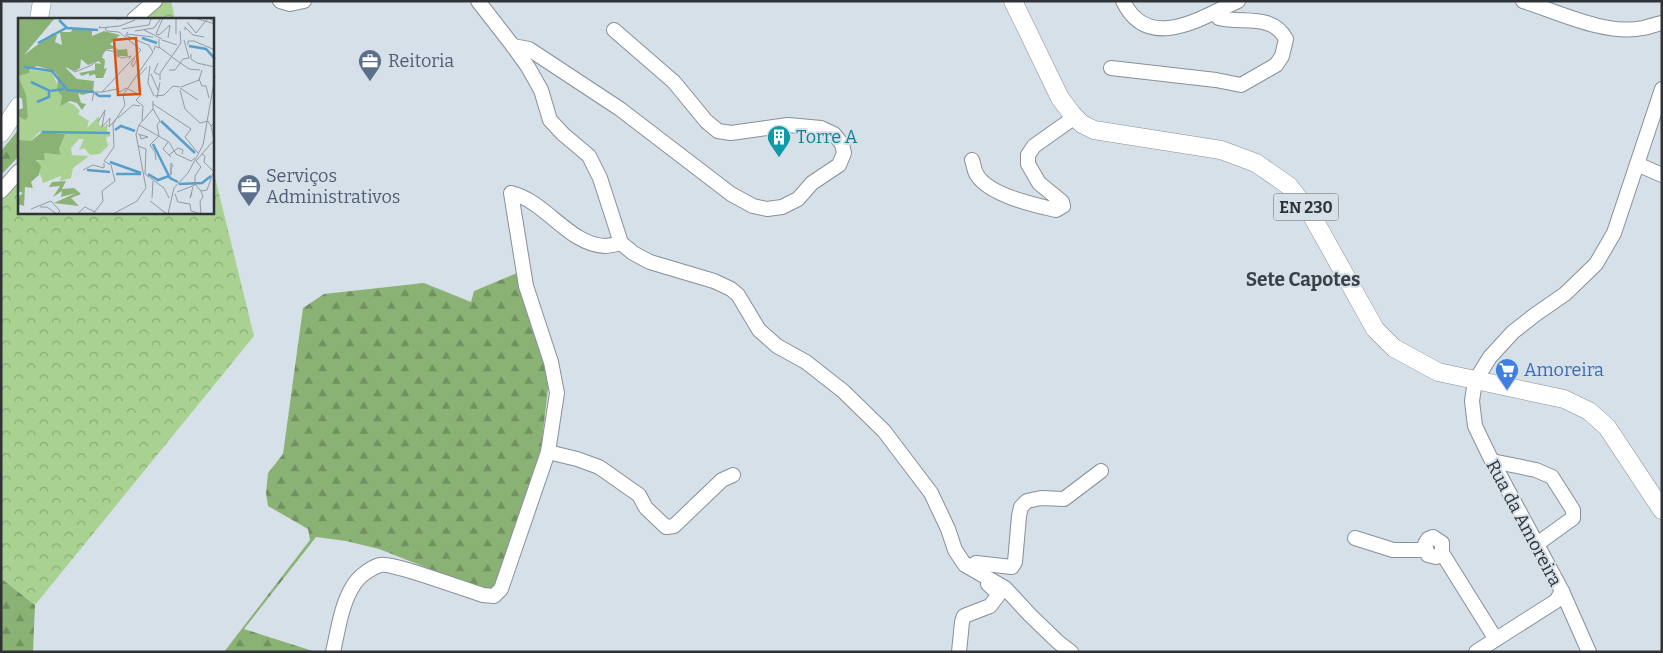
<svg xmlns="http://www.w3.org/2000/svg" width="1663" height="653" font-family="Bitter,serif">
<defs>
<pattern id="forest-firs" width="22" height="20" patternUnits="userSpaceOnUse" patternTransform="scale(1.25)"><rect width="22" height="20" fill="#8ab274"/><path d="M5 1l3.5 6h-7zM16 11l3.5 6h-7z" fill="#719160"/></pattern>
<pattern id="park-crowns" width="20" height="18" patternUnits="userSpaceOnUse" patternTransform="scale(1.25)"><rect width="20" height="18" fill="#a9d292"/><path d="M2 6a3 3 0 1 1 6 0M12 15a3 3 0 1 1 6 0" fill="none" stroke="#8aab78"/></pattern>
</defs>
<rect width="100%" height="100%" fill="#d6e0e9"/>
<g fill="url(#forest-firs)">
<path d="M19 129V156L1 175V151Z"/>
<path d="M517 273 527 312 539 333 550 371 541 449 496 582 491 590 481 589 379 549 346 541 316 537 244 629 316 652H224L310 540 308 529 268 506 266 493 268 473 283 454 303 308 324 294 424 283 471 302 474 291Z"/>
<path d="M1 578 35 605 33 652H1Z"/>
</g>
<g fill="url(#park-crowns)">
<path d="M163 1H171L175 19H142Z"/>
<path d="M213 169 254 336 35 605 1 578V198L19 179V212H212Z"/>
</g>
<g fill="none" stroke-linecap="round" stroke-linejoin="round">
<g stroke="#879098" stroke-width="16">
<g id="minor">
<path d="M280 1 290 4 304 1"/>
<path d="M478 1 513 46 528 67 541 90 550 120 563 134 589 156 600 178 621 243 633 253 650 262 714 281 731 289 738 295 759 330 777 346 806 362 843 391 884 431 931 493 948 529 955 550 965 565 1005 588 1030 615 1058 642 1071 652"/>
<path d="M1123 1C1148 53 1201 18 1238 1"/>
<path d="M1523 1C1558 12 1607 36 1643 28 1649 27 1656 24 1662 23"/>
<path d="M134 19 155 1"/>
<path d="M513 46 529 49 620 109 731 194 753 206 767 209 782 207 798 199 812 183 839 165 844 153 842 144 834 134 821 128 788 125 731 133 718 131 706 121 674 82 614 30"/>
<path d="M1111 68 1216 80 1241 85 1276 65 1282 56 1286 39C1272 13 1243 24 1219 18L1215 12"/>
<path d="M972 160C974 165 974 171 977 175 989 195 1034 205 1056 210L1063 206 1062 202 1039 183 1028 164V155L1034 146 1075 117"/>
<path d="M1637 164 1662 175"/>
<path d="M1 191 19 171"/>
<path d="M548 452 577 459 599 467 639 495 646 508 666 527 674 526 722 480 733 475"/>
<path d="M1492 461 1536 470 1552 477 1573 510V518L1537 544"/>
<path d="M1355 538 1393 550H1426"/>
<path d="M1442 553 1436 557 1428 555 1425 544 1428 539 1433 537 1442 543V553L1495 638"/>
<path d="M969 567 976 563 1012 567 1015 562 1019 516 1021 507 1027 501 1041 498 1064 499 1101 471"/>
<path d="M1562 591 1589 652"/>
<path d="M333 652C338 631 341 605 353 586 358 577 370 568 380 565 392 562 466 590 483 595L494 596 501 589 548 452 557 393 551 362 526 286 511 193C546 201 569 245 605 246 610 246 616 244 621 243"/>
<path d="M959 652 962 622 964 616 990 606 999 594 988 584"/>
<path d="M1476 652 1556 601 1562 591 1489 455 1475 426 1472 401 1475 381 1490 357 1513 332 1536 314 1565 294 1596 264 1614 233 1662 89"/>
</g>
</g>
<g stroke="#879098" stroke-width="19">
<g id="major">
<path d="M1013 1 1060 98 1072 114 1082 124 1094 130 1221 150 1256 163 1289 186 1311 214 1375 329 1394 348 1438 372 1564 399 1589 411 1607 427 1662 510"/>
<path d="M39 19 42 1"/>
<path d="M1 133 19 106"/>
</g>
</g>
<use href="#minor" stroke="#fff" stroke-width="14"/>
<use href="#major" stroke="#fff" stroke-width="18"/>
</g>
<defs>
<g id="office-pin" transform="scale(1.25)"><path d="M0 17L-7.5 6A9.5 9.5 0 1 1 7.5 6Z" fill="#5c6f8a" stroke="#d6e0e9"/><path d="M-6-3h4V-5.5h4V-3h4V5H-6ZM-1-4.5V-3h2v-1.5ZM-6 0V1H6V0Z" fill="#fff"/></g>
<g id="building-pin" transform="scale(1.25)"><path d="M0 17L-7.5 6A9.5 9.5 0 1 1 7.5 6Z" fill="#0f9aa8" stroke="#d6e0e9"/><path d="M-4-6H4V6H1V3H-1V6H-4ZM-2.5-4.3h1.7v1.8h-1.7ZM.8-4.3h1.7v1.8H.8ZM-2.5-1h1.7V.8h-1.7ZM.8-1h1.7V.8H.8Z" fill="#fff"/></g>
<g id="supermarket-pin" transform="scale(1.25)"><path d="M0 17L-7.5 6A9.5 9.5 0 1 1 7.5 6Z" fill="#3f7fe0" stroke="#d6e0e9"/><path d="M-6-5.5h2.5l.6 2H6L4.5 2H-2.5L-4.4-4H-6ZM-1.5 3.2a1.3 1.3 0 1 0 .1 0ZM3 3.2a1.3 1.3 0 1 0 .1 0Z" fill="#fff"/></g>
</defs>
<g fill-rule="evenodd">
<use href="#office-pin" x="370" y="61"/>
<use href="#building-pin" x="779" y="137"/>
<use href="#office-pin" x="249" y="186"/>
<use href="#supermarket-pin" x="1507" y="370"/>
</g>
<g text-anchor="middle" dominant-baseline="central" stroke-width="4" stroke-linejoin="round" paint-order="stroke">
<rect fill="#d6e0e9" stroke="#61676c" stroke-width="1" x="1273.5" y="193.5" width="65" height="27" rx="4"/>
<g font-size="16" font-weight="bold" fill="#2f3337">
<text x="1306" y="207">EN 230</text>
</g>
<g font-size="18" fill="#4e5e75" stroke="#d6e0e9" text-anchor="start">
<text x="388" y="61">Reitoria</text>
<text x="266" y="176">Serviços<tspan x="266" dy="21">Administrativos</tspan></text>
</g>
<g font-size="18" fill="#0d838f" stroke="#d6e0e9" text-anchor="start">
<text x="796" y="137">Torre A</text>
</g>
<g font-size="18" fill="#366cbe" stroke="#d6e0e9" text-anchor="start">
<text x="1524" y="370">Amoreira</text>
</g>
<g font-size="18" fill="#2f3337" stroke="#d6e0e9">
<text transform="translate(1524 523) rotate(62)">Rua da Amoreira</text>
</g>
<g font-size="19" font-weight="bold" fill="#384048" stroke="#d6e0e9">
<text x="1303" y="279">Sete Capotes</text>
</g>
</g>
<g transform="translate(18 18)">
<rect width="196" height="196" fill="#d6e0e9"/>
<path d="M13 52 34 54 44 78 42 88 48 84 55 86 62 93 60 96 71 103 69 110 81 98V107L86 109 90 105 89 114 93 118 88 119 90 128 82 136 72 137 66 130 61 132 66 121H61L53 130 54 137 71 138 55 150 53 160 42 163 43 158 25 165 18 143 28 140 24 138 26 135 43 137 41 131 47 115 21 114 13 123 1 129 0 139V98L5 100 10 95 0 58Z" fill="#a9d292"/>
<path d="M0 0H37L6 37 35 15 39 17 37 24 44 27 42 14H53L55 10 74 11V18L86 13 102 17 92 26 101 32 109 31 110 38H100L98 30 87 32 84 39 87 42 86 51 89 50 85 60H78L77 56 71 58V55L64 58 61 55 77 52V45L83 46 81 43 70 47 63 41 62 50 57 53 47 49 59 61 76 63 75 74 64 77 60 75 63 85 68 86 64 92 59 85 52 83 42 88 44 78 39 72 40 58 36 53 19 48 12 51 11 55 0 58 8 77 10 99 7 102 0 98V92L5 90 4 81 0 78ZM24 114 47 116 41 131 43 137 26 135 27 142H18L23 148 21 157 13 164 15 170 7 169 6 188 0 186V179L5 175 0 173 1 122 13 123ZM48 163 44 171 56 170 63 176 53 180 61 188 36 185 58 175 43 179 44 173 35 179 42 168 31 169 34 164Z" fill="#8ab274"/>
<path fill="none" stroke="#579fca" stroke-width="2.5" d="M41 2 49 10 80 12M124 20 139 25M20 25 48 10M171 28 188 31 197 41M6 49 34 53 49 72 76 74M13 64 32 73 46 71M77 75 81 78H93M19 84 31 79V73M143 103 177 135M97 112 103 108 117 113M24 114 92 115M135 126 152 160 160 164M92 144 123 155M69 152 92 154M98 156H123M130 156 140 162 151 158M161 166 184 165 193 158"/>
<path fill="none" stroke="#939ba2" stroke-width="1" d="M101 0 98 1 115 0M145 0 138 16 141 17 152 7 150 20M177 0 197 6M169 4 178 15 190 0 195 3M82 8 81 10 102 8 117 2M90 9 87 11 89 13 101 14M104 11 131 7 133 0M126 12 144 21M167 12V9L175 17 186 19M117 13 136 10 143 0M110 14 108 16 135 19M158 16V0M107 17 130 27M144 22 159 27M170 27V23H176L197 32M141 29 153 38M136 32 137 28 141 30V21M173 36V41L179 45 197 49M154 38 163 25 162 13M154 39 171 51 182 52M117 40 113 46 115 49 119 41M140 45 136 54 141 57M132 48 130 65 136 78M51 50 57 54 74 47 88 32 99 34V38L104 40 113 38 111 41M151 52H157L165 41 171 40 166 22M133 56 140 72M181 61 184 68H188L191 80M142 62V55L154 38M163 69 181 62 184 52M162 70 180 82M162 72 167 91 182 105 190 103 193 108M84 74 99 71 102 74 108 70 122 77M137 78 146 77 155 68 162 69M139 80 142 64M74 83 76 74H84L123 32 101 14M135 86 173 111 167 119 180 135M135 91 142 103 139 107M92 100 91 109 98 101M100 100 115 87 122 88M124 103 125 88 118 82 122 78 120 59 129 49M80 104 87 92 84 109 92 100M121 107 151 124 158 136 173 143 177 140M120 116 130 119 123 121 122 117M150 124 145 131 153 139M120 128 128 131 127 156 146 170 151 180M184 136 187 138 186 144 197 155M151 137 160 130 165 132 164 136M138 142 137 134 132 127 141 118 139 107M153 149V157V145L155 149M65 152 75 147 86 150V145M177 166 183 173 189 172 195 155M183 173 185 179 182 183 183 196M159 174 177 167V158L183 149 178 143 196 122 193 108 197 104M174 175 172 180 175 169M157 176 160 184 172 186 173 193 183 196M134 180 135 163M132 183 149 196M13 191 33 183 42 193 39 196 29 189H22M59 196 67 189 77 194M75 196 85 183 84 173 97 163 93 147 86 143 96 129 95 106 107 87 105 77 135 34 130 26M95 196 119 183 128 170 118 116 121 107 135 91V83M150 196 156 170 170 155 185 127 197 58"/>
<path fill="#d65510" fill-opacity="0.15" stroke="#d65510" stroke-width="2.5" d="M118 20 122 76 100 77 96 22Z"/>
<rect width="196" height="196" fill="none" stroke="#2f3337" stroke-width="2.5"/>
</g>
<rect width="1663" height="653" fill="none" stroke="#2f3337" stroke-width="5"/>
</svg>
